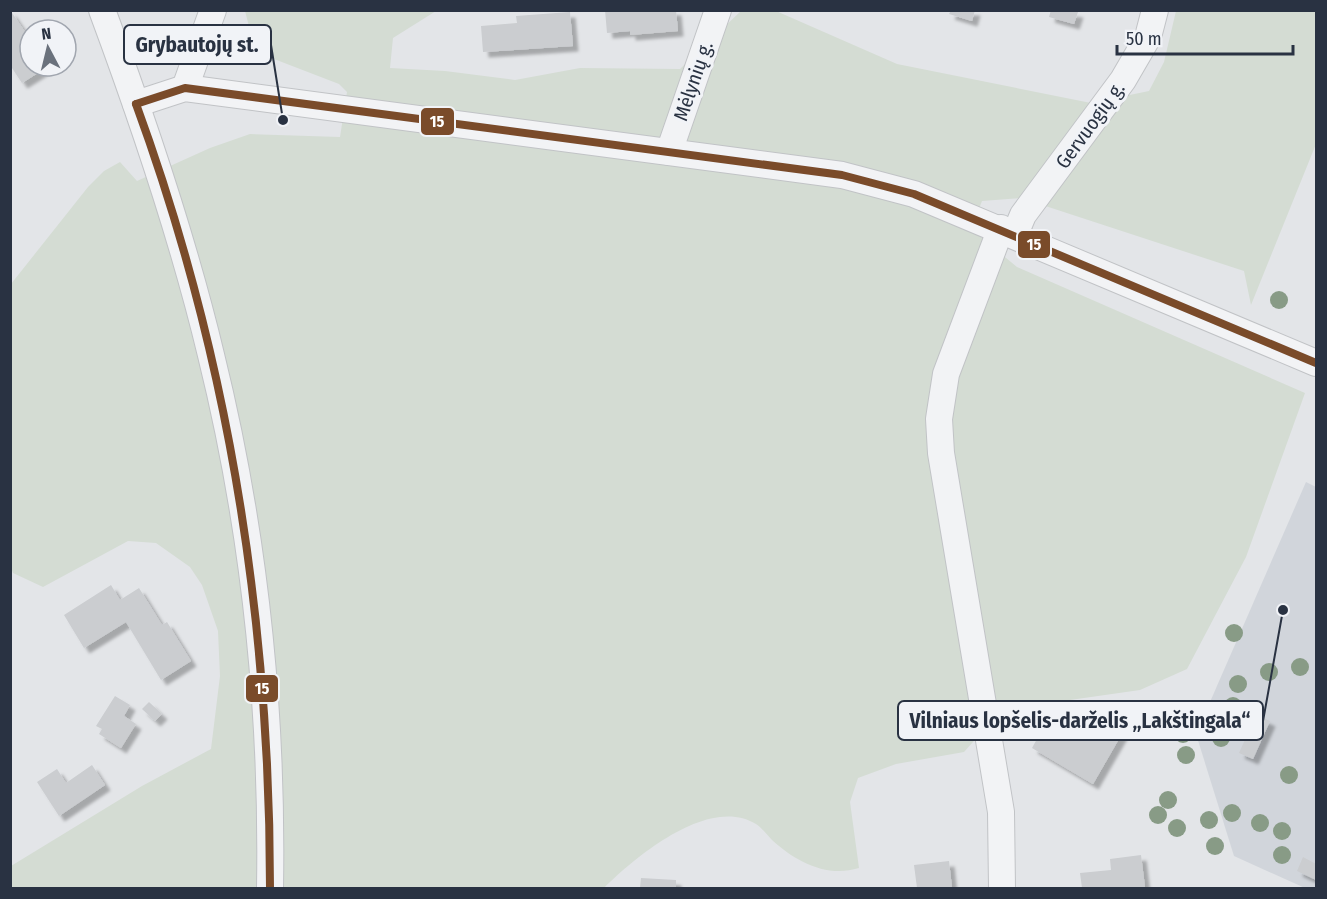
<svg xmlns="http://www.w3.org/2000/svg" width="1327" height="899" font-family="'Fira Sans Condensed',sans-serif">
<defs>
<filter id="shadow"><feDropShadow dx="5.5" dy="5.5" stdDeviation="1.5" flood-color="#0004"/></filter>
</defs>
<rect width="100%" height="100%" fill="#e3e5e8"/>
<path fill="#d1d5db" d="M1306 482 1316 487V888H1305L1234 856 1196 734Z"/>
<path fill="#d4dcd3" d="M245 11H436L393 38 390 68 445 71 515 80 580 68 680 69 741 11H776L897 64 1091 103 1149 91 1164 62 1176 11H1316V144L1251 305 1244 271 1021 198 982 201 971 229 1017 267 1305 393 1246 557 1187 669 1140 690 1056 702 981 733 964 752 896 764 858 778 850 802 859 868C827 878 796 862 772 840 767 835 762 828 756 824 709 795 635 857 604 888H11V866L142 786 211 749 220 676 218 631 202 585 190 567 156 543 128 541 43 587 13 573 11 568V284L88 187 104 171 120 162 137 181 210 148 250 134 340 137 347 92 339 84 274 59 251 34Z"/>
<g fill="#cbcdd0" filter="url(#shadow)">
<path d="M10 10 30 39V66H49L22 83 10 65Z"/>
<path d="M605 10H676L678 31 630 35V31L607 33Z"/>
<path d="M951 10H975L972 21 949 14Z"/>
<path d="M1051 10 1078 12 1074 24 1049 17Z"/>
<path d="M570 12 573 46 483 52 481 26 517 23 516 16Z"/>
<path d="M111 585 120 600 139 588 162 625 167 622 191 661 161 680 126 622 84 648 64 615Z"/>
<path d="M115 696 130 705 124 716 136 724 121 748 99 734 102 729 96 726Z"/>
<path d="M149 702 162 714 155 721 142 709Z"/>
<path d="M1256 715 1270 721 1253 759 1239 753Z"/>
<path d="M1131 718 1093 784 1032 748 1043 728Z"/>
<path d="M92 765 105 785 59 816 37 782 57 769 66 783Z"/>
<path d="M1141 855 1145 887 1082 888 1080 873 1111 870 1110 859Z"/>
<path d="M1303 857 1316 864V880L1297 871Z"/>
<path d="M949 861 952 888H917L914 865Z"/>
<path d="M641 878 676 880V888H640Z"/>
</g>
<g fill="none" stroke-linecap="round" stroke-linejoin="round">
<g stroke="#c1c3c6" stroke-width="28">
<g id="minor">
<path d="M102 10C144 123 183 238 211 355 254 529 273 709 270 888"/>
<path d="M185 88 213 10"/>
<path d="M136 104 185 88 842 175 914 194 1316 363"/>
<path d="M669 152 718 10"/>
<path d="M1001 228 946 374 939 419 941 453 1001 812 1002 888"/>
<path d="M1015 234 1023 215 1123 80 1148 37 1155 10"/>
</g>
</g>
<use href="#minor" stroke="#f2f3f5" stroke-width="26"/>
<g stroke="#f1f3f7" stroke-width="12">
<g id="bus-1">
<path d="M136 104 185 88 842 175 914 194 1316 363"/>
<path d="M136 104C228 355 270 621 270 888"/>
</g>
</g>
<use href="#bus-1" stroke="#7a4b2a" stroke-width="8"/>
</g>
<g fill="#889b86">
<circle cx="1279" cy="300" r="9"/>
<circle cx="1234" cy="633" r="9"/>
<circle cx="1300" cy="667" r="9"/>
<circle cx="1269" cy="672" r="9"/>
<circle cx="1238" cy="684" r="9"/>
<circle cx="1233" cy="706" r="9"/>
<circle cx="1183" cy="734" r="9"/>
<circle cx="1221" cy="738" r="9"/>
<circle cx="1186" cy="755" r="9"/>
<circle cx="1289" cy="775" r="9"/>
<circle cx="1168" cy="800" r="9"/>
<circle cx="1232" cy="813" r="9"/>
<circle cx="1158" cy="815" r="9"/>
<circle cx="1209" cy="820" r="9"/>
<circle cx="1260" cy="823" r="9"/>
<circle cx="1177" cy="828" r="9"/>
<circle cx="1282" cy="831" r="9"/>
<circle cx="1215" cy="846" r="9"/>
<circle cx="1282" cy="855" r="9"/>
</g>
<g text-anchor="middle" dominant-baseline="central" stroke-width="6" stroke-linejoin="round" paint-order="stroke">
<g font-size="20" fill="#293242" stroke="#f1f3f7">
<text transform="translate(693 81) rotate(-71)">Mėlynių g.</text>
<text transform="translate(1090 125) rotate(-54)">Gervuogių g.</text>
</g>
</g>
<path fill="none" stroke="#293242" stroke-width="2" d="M283 120L271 45M1283 610L1263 721"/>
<g fill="#293242" stroke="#f1f3f7" stroke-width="2">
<circle cx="283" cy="120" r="6"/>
<circle cx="1283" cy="610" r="6"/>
</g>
<g fill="#f1f3f7" stroke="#293242" stroke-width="2">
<rect x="124" y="25" width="147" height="39" rx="6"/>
<rect x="898" y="701" width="365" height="39" rx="6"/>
</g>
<g font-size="21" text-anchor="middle" font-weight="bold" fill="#293242">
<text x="197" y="52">Grybautojų st.</text>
<text x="1080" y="728">Vilniaus lopšelis-darželis „Lakštingala“</text>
</g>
<g stroke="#f1f3f7" stroke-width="2">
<rect x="420" y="107" width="35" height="29" rx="6" fill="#7a4b2a"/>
<rect x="1017" y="230" width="34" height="29" rx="6" fill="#7a4b2a"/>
<rect x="245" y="674" width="34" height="29" rx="6" fill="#7a4b2a"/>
</g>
<g font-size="16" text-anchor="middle" font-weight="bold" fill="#fff">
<text x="437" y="127">15</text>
<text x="1034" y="250">15</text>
<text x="262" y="694">15</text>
</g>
<rect width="1327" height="899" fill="none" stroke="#293242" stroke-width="24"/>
<g transform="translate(48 48) rotate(353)"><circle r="28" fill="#f1f3f7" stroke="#a1a6af" stroke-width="1.5"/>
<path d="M0-4.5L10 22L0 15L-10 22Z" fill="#6a717c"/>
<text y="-9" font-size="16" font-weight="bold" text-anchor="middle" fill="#293242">N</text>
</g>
<path d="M1117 45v9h176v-9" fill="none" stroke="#293242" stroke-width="3"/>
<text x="1126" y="45" font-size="18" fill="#293242" stroke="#f1f3f7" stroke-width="4.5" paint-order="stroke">50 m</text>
</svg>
